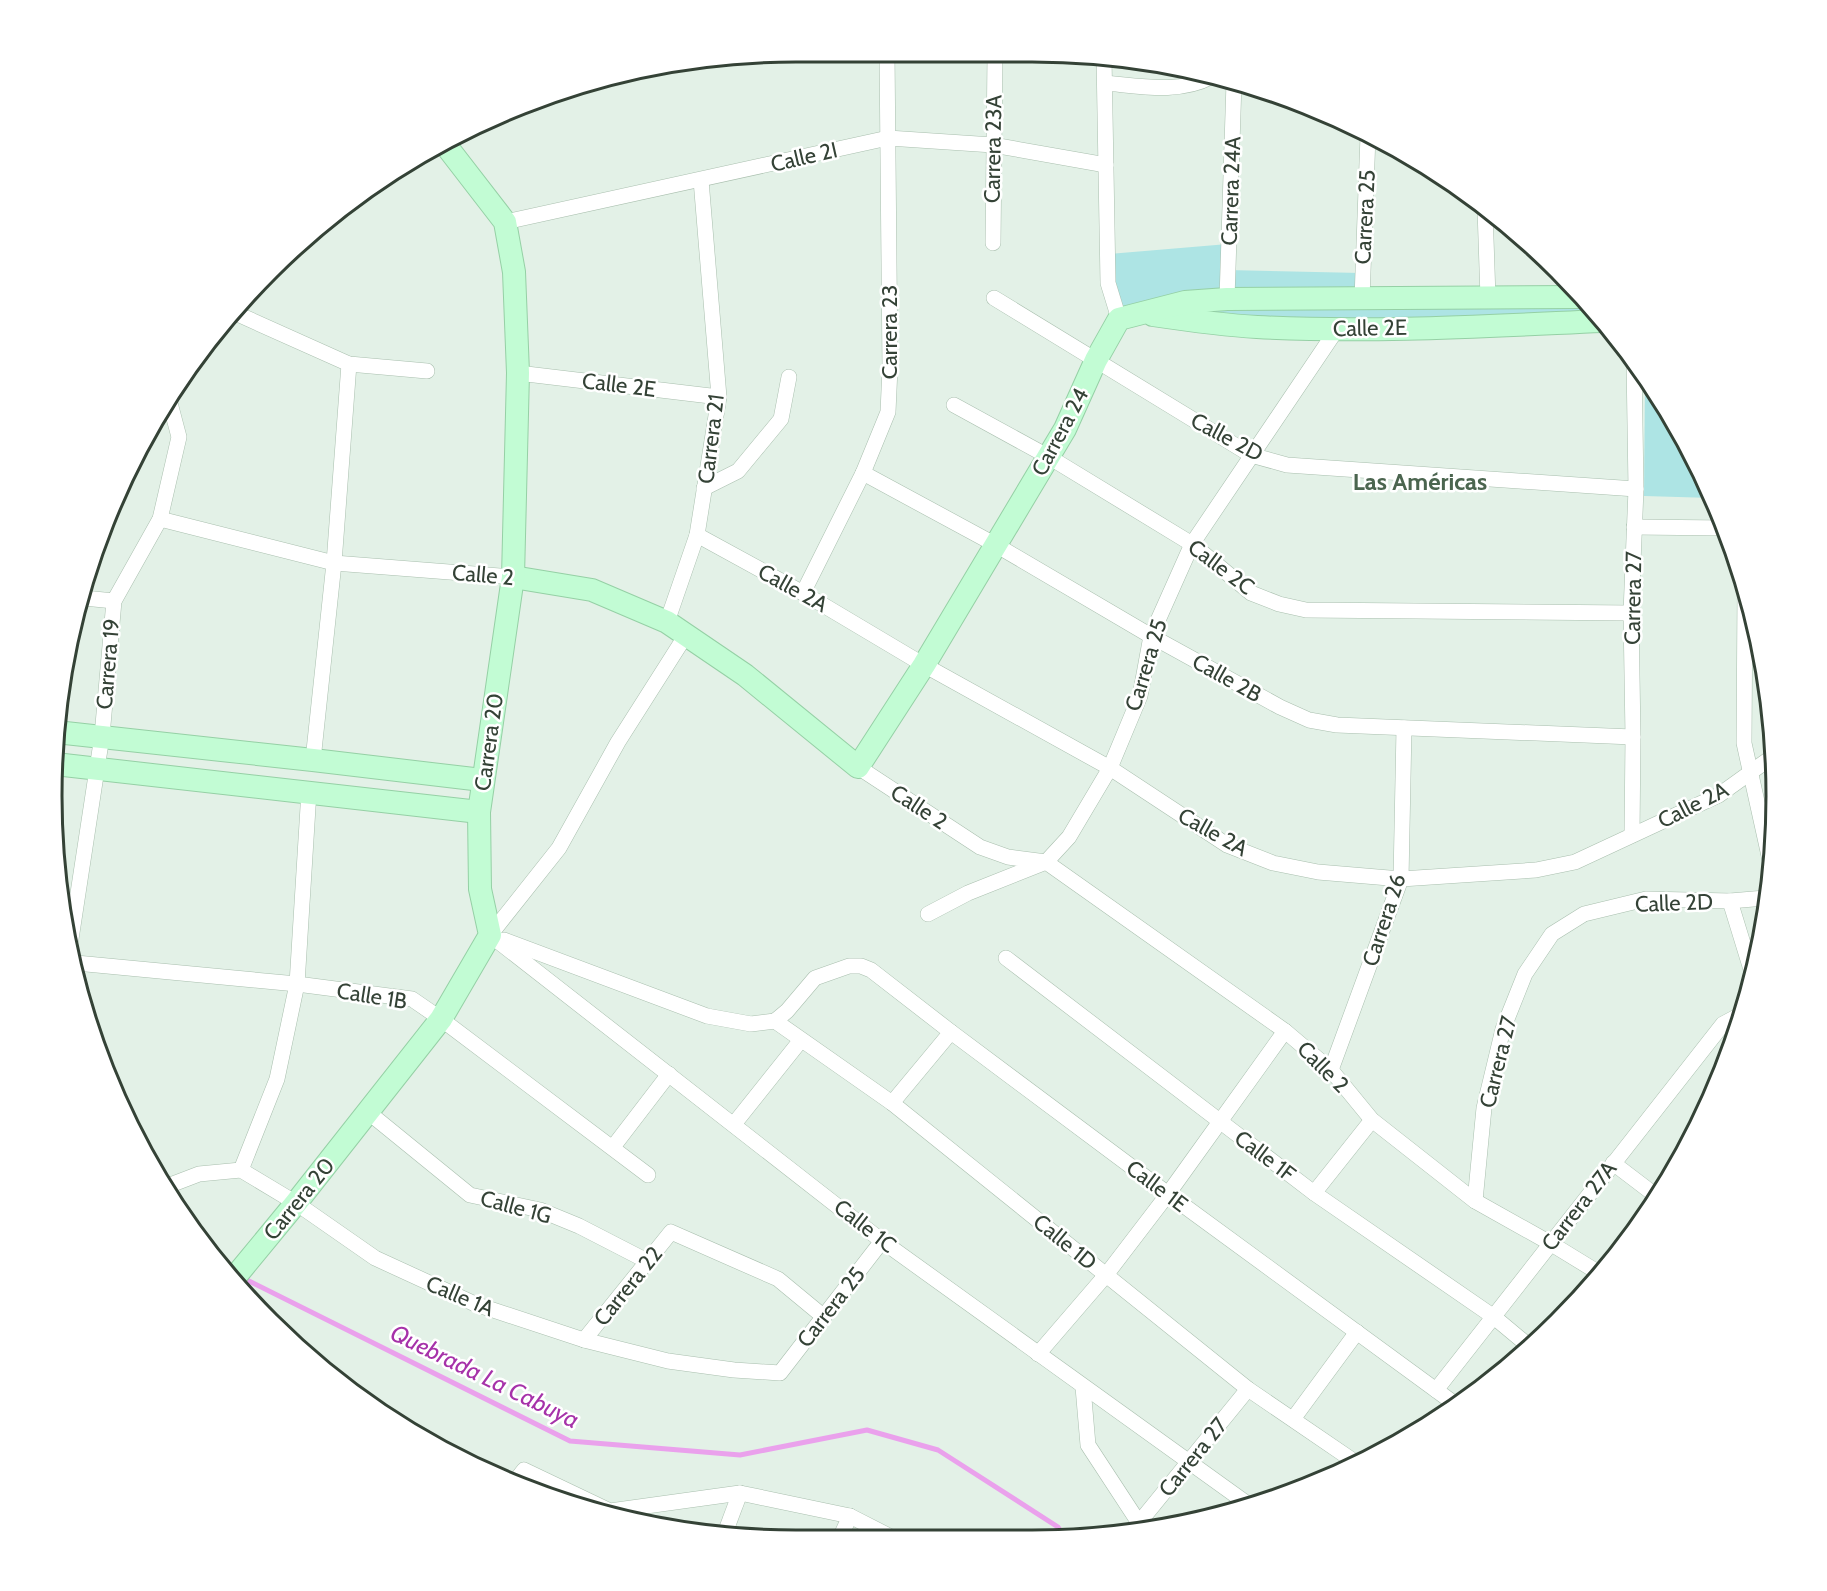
<svg xmlns="http://www.w3.org/2000/svg" width="1827" height="1591" font-family="Cabin,sans-serif">
<rect width="100%" height="100%" fill="#e3f1e7"/>
<g fill="#ade4e4">
<path d="M1228 244 1227 270 1361 273 1360 304 1582 299 1601 319 1120 318 1109 254Z"/>
<path d="M1645 379 1699 466 1712 498 1644 496Z"/>
</g>
<g fill="none" stroke-linecap="round" stroke-linejoin="round">
<path stroke="#eaa1ec" stroke-width="5" d="M243 1278 570 1441 740 1455 867 1430 938 1450 1058 1527 1065 1538"/>
<g stroke="#a9bfae" stroke-width="16">
<g id="street">
<path d="M1104 57 1108 283 1119 319"/>
<path d="M590 81 625 73"/>
<path d="M1105 83C1140 86 1179 94 1211 77"/>
<path d="M1485 209 1488 298"/>
<path d="M505 222 888 138 993 145 1106 165"/>
<path d="M993 243 995 55"/>
<path d="M994 298 1251 455 1287 465 1636 489"/>
<path d="M1227 299 1234 82"/>
<path d="M1362 299 1368 135"/>
<path d="M233 312 349 364 427 371"/>
<path d="M518 373 719 397"/>
<path d="M954 405 1049 457 1192 544 1251 593 1279 604 1306 610 1631 613"/>
<path d="M863 473 996 545 1151 636 1280 707 1309 720 1337 725 1633 737"/>
<path d="M704 488 738 471 781 419 789 377"/>
<path d="M160 519 334 563 513 577"/>
<path d="M1634 527 1725 528"/>
<path d="M697 535 803 593 924 665 1110 768 1227 845 1273 863 1318 872 1401 879 1536 870 1575 862 1719 795 1772 757"/>
<path d="M1745 592 1744 743 1771 865"/>
<path d="M803 593 863 473 888 412 890 368 887 53"/>
<path d="M84 598 114 601"/>
<path d="M667 622 697 535 719 397 701 180"/>
<path d="M313 760 334 563 349 364"/>
<path d="M858 767 980 847 1008 857 1046 862 1285 1031 1331 1070 1372 1120 1475 1201 1550 1243 1599 1273"/>
<path d="M1632 835 1633 737 1631 613 1636 489 1634 361"/>
<path d="M1730 901 1753 976"/>
<path d="M928 914 968 893 1046 862 1069 837 1110 768 1140 696 1151 636 1192 544 1337 329"/>
<path d="M490 935 882 1241 1249 1505"/>
<path d="M490 935 559 848 618 742 686 635"/>
<path d="M71 939 102 736 114 601 160 519 179 437 170 403"/>
<path d="M504 940 707 1016 751 1024 775 1021"/>
<path d="M1006 958 1314 1193 1494 1317 1530 1347"/>
<path d="M76 963 297 984 412 999 441 1019 648 1175"/>
<path d="M775 1021 787 1011 815 978 849 966H861L871 970 951 1032 1168 1194 1455 1404"/>
<path d="M775 1021 892 1103 1248 1389 1355 1462"/>
<path d="M1331 1070 1401 879 1404 728"/>
<path d="M892 1103 951 1032"/>
<path d="M368 1112 470 1195 540 1210 579 1226 647 1261"/>
<path d="M734 1124 801 1040"/>
<path d="M613 1147 669 1074"/>
<path d="M1613 1163 1655 1195"/>
<path d="M241 1170 277 1079 297 984 309 791"/>
<path d="M165 1187 199 1174 241 1170 296 1203 375 1258 475 1304 584 1340 668 1361 734 1370 780 1373 882 1241"/>
<path d="M1314 1193 1372 1120"/>
<path d="M1475 1201 1484 1108 1503 1029 1525 974 1552 934 1584 914 1646 899 1730 901 1765 898"/>
<path d="M584 1340 671 1232 778 1279 824 1317"/>
<path d="M1038 1354 1106 1275 1168 1194 1285 1031"/>
<path d="M1083 1387 1088 1445 1141 1526"/>
<path d="M1436 1390 1723 1024 1740 1015"/>
<path d="M1293 1419 1357 1332"/>
<path d="M513 1484 524 1470 610 1511 740 1493 850 1516 895 1539"/>
<path d="M1138 1524 1248 1389"/>
<path d="M725 1533 740 1493"/>
<path d="M839 1540 850 1516"/>
</g>
</g>
<g stroke="#95d0a5" stroke-width="24">
<g id="secondary">
<path d="M1153 315C1187 320 1222 325 1257 327 1371 333 1487 326 1602 321"/>
<path d="M513 577 592 590 667 622 745 675 858 767 924 665 1065 429 1096 360 1119 319 1185 302 1227 299 1580 297"/>
<path d="M56 732 313 760 482 780"/>
<path d="M55 764 479 812"/>
<path d="M235 1277 296 1203 441 1019 490 935 480 889 479 812 513 577 518 373 514 272 505 222 444 143"/>
</g>
</g>
<use href="#street" stroke="#fff" stroke-width="15"/>
<use href="#secondary" stroke="#c2fcd4" stroke-width="22"/>
</g>
<g text-anchor="middle" dominant-baseline="central" stroke-width="5" stroke-linejoin="round" paint-order="stroke">
<g font-size="22" fill="#344236" stroke="#fff">
<text transform="translate(993 149) rotate(-89)">Carrera 23A</text>
<text transform="translate(804 157) rotate(-13)">Calle 2I</text>
<text transform="translate(1231 191) rotate(-88)">Carrera 24A</text>
<text transform="translate(1365 217) rotate(-87)">Carrera 25</text>
<text transform="translate(1370 328) rotate(-1)">Calle 2E</text>
<text transform="translate(889 332) rotate(-90)">Carrera 23</text>
<text transform="translate(619 385) rotate(7)">Calle 2E</text>
<text transform="translate(1060 432) rotate(-62)">Carrera 24</text>
<text transform="translate(1227 437) rotate(28)">Calle 2D</text>
<text transform="translate(711 439) rotate(-83)">Carrera 21</text>
<text transform="translate(1221 567) rotate(37)">Calle 2C</text>
<text transform="translate(483 575) rotate(5)">Calle 2</text>
<text transform="translate(793 588) rotate(29)">Calle 2A</text>
<text transform="translate(1633 598) rotate(-89)">Carrera 27</text>
<text transform="translate(108 664) rotate(-85)">Carrera 19</text>
<text transform="translate(1146 665) rotate(-73)">Carrera 25</text>
<text transform="translate(1227 678) rotate(29)">Calle 2B</text>
<text transform="translate(489 742) rotate(-82)">Carrera 20</text>
<text transform="translate(1693 805) rotate(-27)">Calle 2A</text>
<text transform="translate(919 807) rotate(33)">Calle 2</text>
<text transform="translate(1213 832) rotate(29)">Calle 2A</text>
<text transform="translate(1674 903) rotate(-2)">Calle 2D</text>
<text transform="translate(1384 920) rotate(-72)">Carrera 26</text>
<text transform="translate(372 996) rotate(9)">Calle 1B</text>
<text transform="translate(1498 1062) rotate(-76)">Carrera 27</text>
<text transform="translate(1323 1067) rotate(45)">Calle 2</text>
<text transform="translate(1265 1156) rotate(37)">Calle 1F</text>
<text transform="translate(1157 1186) rotate(37)">Calle 1E</text>
<text transform="translate(299 1199) rotate(-51)">Carrera 20</text>
<text transform="translate(1579 1206) rotate(-52)">Carrera 27A</text>
<text transform="translate(516 1207) rotate(15)">Calle 1G</text>
<text transform="translate(865 1226) rotate(38)">Calle 1C</text>
<text transform="translate(1065 1242) rotate(39)">Calle 1D</text>
<text transform="translate(628 1286) rotate(-51)">Carrera 22</text>
<text transform="translate(460 1296) rotate(23)">Calle 1A</text>
<text transform="translate(831 1307) rotate(-52)">Carrera 25</text>
<text transform="translate(1193 1457) rotate(-51)">Carrera 27</text>
</g>
<g font-size="24" font-weight="bold" fill="#4b654f" stroke="#fff">
<text x="1420" y="481">Las Américas</text>
</g>
<g font-size="24" font-style="italic" fill="#a632a9" stroke="#fff">
<text transform="translate(485 1376) rotate(26)">Quebrada La Cabuya</text>
</g>
</g>
<path d="M0 0H1827V1591H0ZM796 62H1032A734 734 0 0 1 1766 796V796A734 734 0 0 1 1032 1530H796A734 734 0 0 1 62 796V796A734 734 0 0 1 796 62Z" fill="#fff" fill-rule="evenodd"/>
<path fill="none" stroke="#344236" stroke-width="3" d="M796 62H1032A734 734 0 0 1 1766 796V796A734 734 0 0 1 1032 1530H796A734 734 0 0 1 62 796V796A734 734 0 0 1 796 62Z"/>
</svg>
